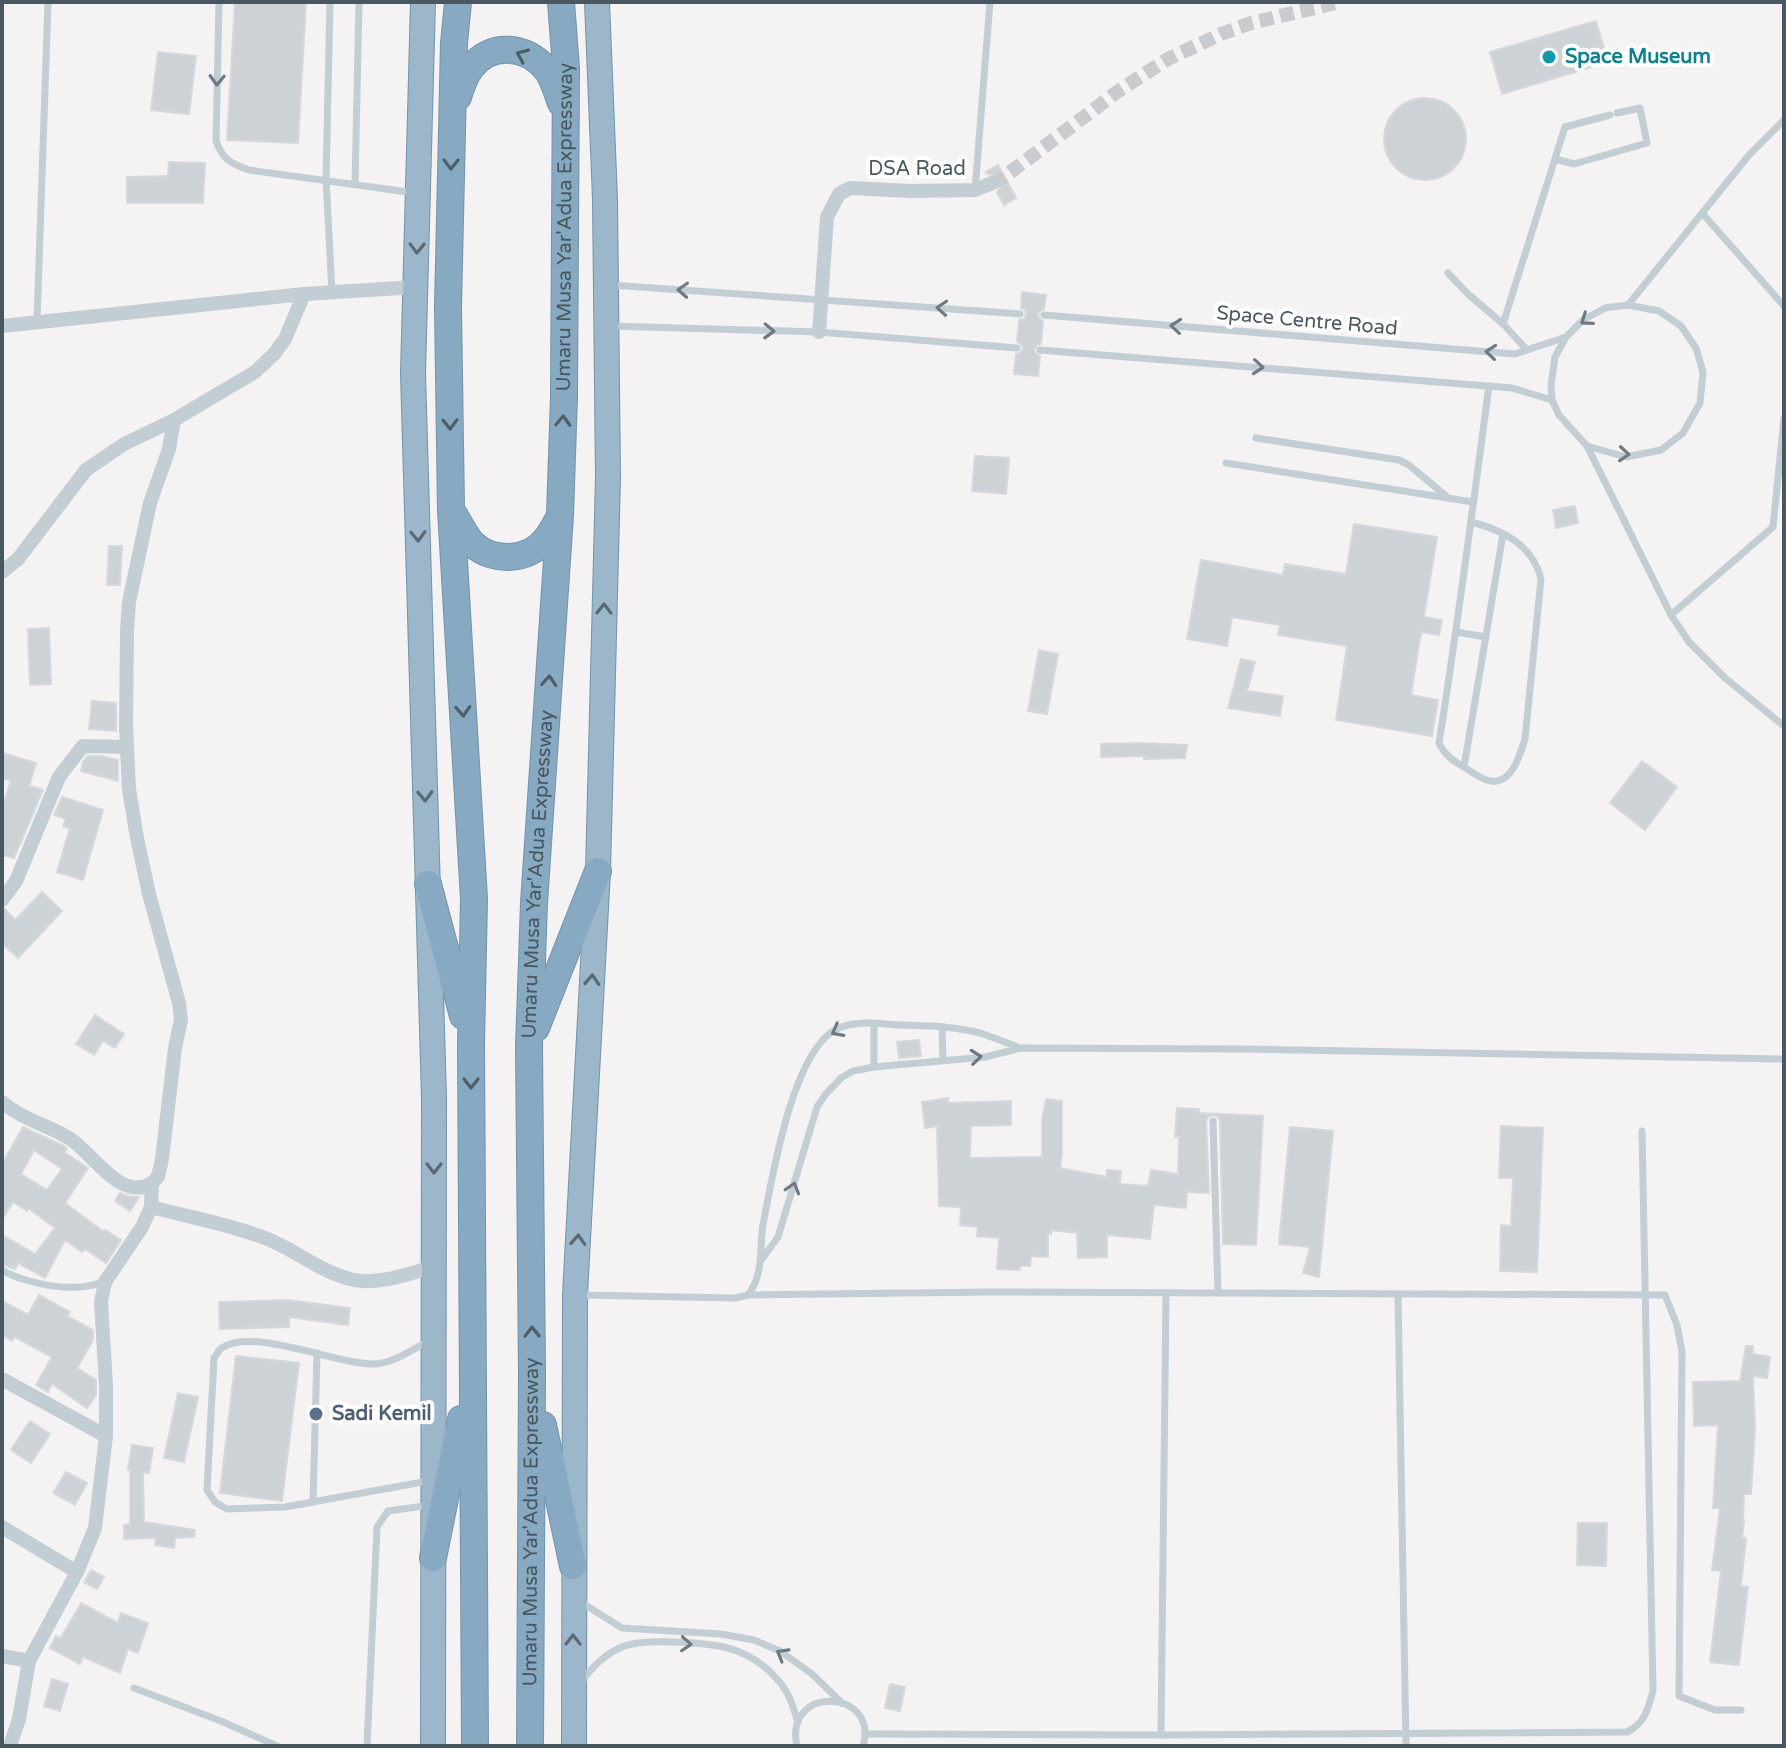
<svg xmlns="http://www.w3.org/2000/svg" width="1786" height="1748" font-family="'Varela Round',sans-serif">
<rect width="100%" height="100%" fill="#f4f2f2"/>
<g fill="#cdd2d6" stroke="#d5d8dd" stroke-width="2" fill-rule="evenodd">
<path d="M235 2H306L298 143 227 140Z"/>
<path d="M1596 21 1608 62 1502 94 1490 52Z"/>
<path d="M158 52 196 56 189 114 151 110Z"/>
<circle cx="1425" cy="139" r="41"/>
<path d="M169 162 205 163 203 203H127V177L168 176Z"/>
<path d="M998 165 1016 198 1004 205 997 192 1002 185 1001 179 997 175 987 174 986 172Z"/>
<path d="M1022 292 1046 295 1044 309 1041 310 1038 314 1039 318 1043 321 1041 344 1037 345 1034 349 1035 353 1040 356 1038 376 1014 374 1016 354 1020 353 1023 349 1022 345 1017 342 1019 320 1024 319 1026 315 1025 310 1021 308Z"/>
<path d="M975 456 1009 458 1006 494 972 491Z"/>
<path d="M1575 506 1578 523 1556 528 1553 510Z"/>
<path d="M1354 524 1437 537 1424 617 1442 620 1439 635 1421 632 1411 695 1438 700 1432 736 1336 720 1347 646 1278 635 1280 625 1232 617 1227 646 1187 639 1201 560 1283 575 1285 564 1346 574Z"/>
<path d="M109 546H122L120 585H107Z"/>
<path d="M49 628 51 684 30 685 28 629Z"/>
<path d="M1039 650 1058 654 1047 714 1028 711Z"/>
<path d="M1241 659 1255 662 1247 691 1283 696 1280 716 1228 708Z"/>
<path d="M92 701 116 703V731L89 729Z"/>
<path d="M1138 743 1187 745 1185 758 1144 759 1145 756 1101 757V744Z"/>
<path d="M2 753 36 763 29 786 43 790 14 858 2 855V809L11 780 2 779Z"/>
<path d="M88 756H102L118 760V781L81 771 83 762Z"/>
<path d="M1642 761 1677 787 1645 830 1610 803Z"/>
<path d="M62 797 103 810 83 880 57 872 70 828 63 826 66 819 54 815Z"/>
<path d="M42 892 62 911 18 958 2 943V910L5 909 15 920Z"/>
<path d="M95 1015 124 1034 115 1048 103 1041 94 1055 76 1044Z"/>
<path d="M919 1040 921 1056 899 1058 897 1042Z"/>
<path d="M948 1098V1103L1011 1101V1125L971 1126 970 1158 1042 1157V1120L1046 1099 1062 1101V1155L1060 1168 1107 1177V1170L1121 1171 1120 1184 1148 1186 1151 1170 1178 1174 1179 1137H1175L1177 1108 1199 1109V1113L1263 1116 1256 1245 1223 1244 1220 1121 1217 1116 1212 1115 1208 1117 1206 1121 1209 1193 1187 1192 1186 1208 1154 1205 1150 1239 1107 1235V1257L1078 1258 1077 1233 1051 1230V1234H1048V1257L1031 1256 1030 1266H1020V1270L997 1269 999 1238 977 1236 978 1227 960 1225 961 1207 939 1206 937 1126 925 1128 922 1102Z"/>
<path d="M1501 1126 1543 1128 1537 1272 1500 1271 1501 1225 1511 1226 1513 1178H1499Z"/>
<path d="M23 1127 64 1146 67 1149 64 1152 88 1168 65 1203 104 1232 105 1230 121 1240 106 1263 85 1249 82 1252 65 1240 45 1278 18 1263 15 1269 2 1264V1235L35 1254 55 1228 28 1208 27 1211 13 1202 2 1220V1164ZM34 1150 62 1169 47 1190 21 1174Z"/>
<path d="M1290 1127 1333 1131 1319 1277 1303 1273 1310 1247 1279 1244Z"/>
<path d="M120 1193 128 1196 139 1197 130 1211 115 1201Z"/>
<path d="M39 1295 70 1312 67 1316 93 1330V1340L77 1368 96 1380V1395L87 1408 52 1384 48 1392 36 1385 52 1357 15 1337 12 1341 2 1335V1301L28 1315Z"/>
<path d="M288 1300 350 1308 348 1325 289 1317V1327L220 1329 219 1302Z"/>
<path d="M1746 1346H1753V1354L1770 1357 1767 1378 1753 1376 1755 1429 1751 1494H1744L1743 1521H1744L1742 1538H1746L1741 1586 1748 1587 1739 1665 1710 1662 1721 1571 1712 1570 1720 1508H1713L1718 1425 1694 1426 1693 1382 1740 1381Z"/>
<path d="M236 1356 299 1363 282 1501 220 1493Z"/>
<path d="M178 1393 198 1397 184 1462 164 1458Z"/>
<path d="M30 1421 50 1434 31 1463 11 1450Z"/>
<path d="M132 1445 153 1448 149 1473 143 1472 144 1522 195 1530 194 1537 175 1538 174 1548 155 1545 156 1538 124 1539V1525L130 1524V1470H128Z"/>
<path d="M66 1472 87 1483 75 1505 53 1493Z"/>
<path d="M1578 1523H1607L1606 1566 1577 1565Z"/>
<path d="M91 1570 104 1577 97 1589 84 1582Z"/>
<path d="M81 1603 118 1623 121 1613 148 1623 138 1653 128 1649 120 1673 83 1657 80 1664 50 1648 56 1636 61 1638Z"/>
<path d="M52 1679 68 1684 60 1711 44 1706Z"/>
<path d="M890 1684 905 1687 900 1711 885 1708Z"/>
</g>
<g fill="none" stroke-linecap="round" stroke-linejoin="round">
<path stroke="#c9cbce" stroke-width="14" stroke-dasharray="14 7" stroke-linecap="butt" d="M992 183 1004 177 1121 89 1168 59 1221 34 1251 23 1340 2"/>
<g stroke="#7294ae" stroke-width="26">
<g id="trunk">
<path d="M423 2 413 373 434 1098 433 1746"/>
<path d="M574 1746 575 1295 598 871 608 477 605 199 597 2"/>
</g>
</g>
<g stroke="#7294ae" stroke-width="28">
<g id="motorway">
<path d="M458 2 454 43 448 307 451 510 474 899 471 1044 475 1746"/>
<path d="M458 97C461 87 464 77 471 68 490 42 526 45 546 69 553 77 557 93 561 103"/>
<path d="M453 513C459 522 465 536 473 544 493 563 529 561 546 539 551 533 555 525 559 518"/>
<path d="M428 884 463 1016"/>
<path d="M536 1028 598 871"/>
<path d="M543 1425 573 1566"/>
<path d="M433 1558 461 1419"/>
<path id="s1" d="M530 1746 532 1375 529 1046 534 903 560 515 564 396 566 68 561 2"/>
</g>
</g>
<g stroke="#c2cdd4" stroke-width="7">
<path d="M219 2 216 141C223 160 230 163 249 170L415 193"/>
<path d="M330 2 326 179 332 292"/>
<path d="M1555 159 1574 164 1647 143 1640 108 1617 113"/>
<path d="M355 184 359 2"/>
<path d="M975 190 990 2"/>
<path d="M1702 213 1784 306"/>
<path d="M1448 273 1468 294 1503 324"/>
<path d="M611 285 1020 314"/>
<path d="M1628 305 1749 155 1784 120"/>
<path d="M1044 315 1515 354 1566 337 1583 320 1605 308 1628 305 1659 311 1681 326 1696 348 1703 372 1700 403 1683 433 1661 450 1626 457 1587 446 1559 415 1552 400 1551 385 1555 357 1566 337"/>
<path d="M37 321 48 2"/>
<path d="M609 326 819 332 1017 348"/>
<path d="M1040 350 1512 388 1552 400"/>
<path d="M1527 350 1503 324 1565 127 1610 115"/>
<path d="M1256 438 1399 460 1409 465 1446 496"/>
<path d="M1587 446 1671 615 1689 642 1725 678 1784 726"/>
<path d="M1226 463 1473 502"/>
<path d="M1471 522C1503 530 1533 545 1541 579L1525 739C1520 755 1512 784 1491 781 1482 780 1474 773 1467 769 1455 762 1445 756 1439 743 1458 624 1473 505 1489 386"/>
<path d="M1671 615 1773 527 1784 418"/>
<path d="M1456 632 1486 637"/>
<path d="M1464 767 1503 534"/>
<path d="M874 1024V1067"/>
<path d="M942 1027 943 1060"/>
<path d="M1213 1121 1218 1293"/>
<path d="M762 1259 778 1237 817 1107 825 1095 841 1078 853 1071 874 1067 985 1057 1022 1048 1244 1049 1784 1059"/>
<path d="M2 1270C20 1281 57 1289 78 1287 87 1287 96 1284 104 1282"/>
<path d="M1398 1294 1406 1746"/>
<path d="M580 1295 735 1298 748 1295C766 1270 758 1247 764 1219 773 1173 793 1053 835 1030 854 1019 881 1024 901 1025 928 1026 954 1026 980 1033 993 1037 1007 1043 1020 1048"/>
<path d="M748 1295 990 1292 1665 1295 1677 1325 1682 1352 1679 1696 1715 1710H1741"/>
<path d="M428 1341C412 1350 395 1362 376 1364 340 1366 251 1326 222 1348 218 1350 217 1355 214 1358L207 1490 215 1502 227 1509 285 1507 428 1481"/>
<path d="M313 1502 317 1353"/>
<path d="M582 1602 587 1606 622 1628 721 1634 754 1640 780 1651 812 1674 842 1703"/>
<path d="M581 1683C591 1668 605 1654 622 1647 644 1638 715 1642 737 1651 752 1657 767 1667 777 1679 789 1691 793 1707 798 1722"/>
<path d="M134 1688 221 1721 277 1746"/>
<path d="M865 1734 1161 1735 1627 1732C1645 1723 1648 1709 1653 1691L1642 1131"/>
<path d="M1161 1735 1166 1293"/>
<path d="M367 1746 377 1527 388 1511 431 1505"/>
<path d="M797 1746C783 1684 880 1689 863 1746"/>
</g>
<g stroke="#c2cdd4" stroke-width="14">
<path d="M2 326 304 294 416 287"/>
<path d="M819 332 827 217 839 194 850 188 910 191 975 190 992 183"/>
<path d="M2 572 18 559 86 470 124 444 174 420 255 372 274 354 285 339 304 294"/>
<path d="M2 900 16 881 59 777C67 767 74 757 83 746L127 747"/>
<path d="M2 1102C22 1119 47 1125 69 1138 92 1152 121 1203 152 1183"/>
<path d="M151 1207C189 1217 229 1224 265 1238 295 1249 328 1278 361 1281 385 1283 410 1273 434 1267"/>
<path d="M2 1379 106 1436"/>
<path d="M2 1527 77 1572"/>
<path d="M2 1656 29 1661"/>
<path d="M10 1746 19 1719 29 1661 77 1572 95 1528 106 1436V1385L101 1302 105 1282 142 1227 151 1207 152 1183 158 1177 162 1159 175 1048 181 1020 179 1003 149 894 137 838 129 789 126 727 127 630 129 602 150 503 169 449 174 420"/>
</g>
<use href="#trunk" stroke="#9cb6ca" stroke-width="24"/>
<use href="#motorway" stroke="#87a9c2" stroke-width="26"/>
</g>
<defs><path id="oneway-chevron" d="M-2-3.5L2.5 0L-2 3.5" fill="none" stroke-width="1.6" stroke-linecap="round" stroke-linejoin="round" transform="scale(2)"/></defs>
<g stroke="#4e5f6a">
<use href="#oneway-chevron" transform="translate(522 55) rotate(-157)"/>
<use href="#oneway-chevron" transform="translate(451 164) rotate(91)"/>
<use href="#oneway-chevron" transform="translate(563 421) rotate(-88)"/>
<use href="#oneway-chevron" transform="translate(450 424) rotate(89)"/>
<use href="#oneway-chevron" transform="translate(549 681) rotate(-86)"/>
<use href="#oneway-chevron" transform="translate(463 711) rotate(87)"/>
<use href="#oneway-chevron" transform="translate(471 1083) rotate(90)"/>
<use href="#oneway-chevron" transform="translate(532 1332) rotate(-91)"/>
</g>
<g stroke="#6d7a83">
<use href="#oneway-chevron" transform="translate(217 80) rotate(92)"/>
<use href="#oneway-chevron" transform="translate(683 290) rotate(-177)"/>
<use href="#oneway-chevron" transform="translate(942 308) rotate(-176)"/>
<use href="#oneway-chevron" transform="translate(1586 320) rotate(145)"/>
<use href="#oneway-chevron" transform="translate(1176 326) rotate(-175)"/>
<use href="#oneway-chevron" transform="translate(769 331) rotate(2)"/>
<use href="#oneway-chevron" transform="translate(1491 352) rotate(-175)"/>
<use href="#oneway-chevron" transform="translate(1258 367) rotate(5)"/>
<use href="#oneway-chevron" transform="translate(1624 454) rotate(4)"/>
<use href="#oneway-chevron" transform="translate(837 1031) rotate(152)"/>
<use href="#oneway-chevron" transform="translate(976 1057) rotate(-6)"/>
<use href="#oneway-chevron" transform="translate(793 1188) rotate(-73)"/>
<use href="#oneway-chevron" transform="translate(686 1644) rotate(4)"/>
<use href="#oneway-chevron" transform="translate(782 1654) rotate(-150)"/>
</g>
<g stroke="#596a75">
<use href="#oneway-chevron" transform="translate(417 248) rotate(91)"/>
<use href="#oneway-chevron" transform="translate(418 536) rotate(88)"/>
<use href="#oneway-chevron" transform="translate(604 609) rotate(-89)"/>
<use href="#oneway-chevron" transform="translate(425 796) rotate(88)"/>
<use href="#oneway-chevron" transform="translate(592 980) rotate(-87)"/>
<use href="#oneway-chevron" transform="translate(434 1168) rotate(90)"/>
<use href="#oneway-chevron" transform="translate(578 1240) rotate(-87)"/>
<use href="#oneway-chevron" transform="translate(573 1640) rotate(-90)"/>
</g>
<circle fill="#0f9aa8" stroke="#fff" stroke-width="3" cx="1549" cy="57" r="8"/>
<circle fill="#5c6f8a" stroke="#fff" stroke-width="3" cx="316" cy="1414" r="8"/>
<g text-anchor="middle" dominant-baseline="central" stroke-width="8" stroke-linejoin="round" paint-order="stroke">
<g font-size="20" font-weight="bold" fill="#0d838f" stroke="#fff" text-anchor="start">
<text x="1565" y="57">Space Museum</text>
</g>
<g font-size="20" fill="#485760" stroke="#fff">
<text x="917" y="169">DSA Road</text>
<text stroke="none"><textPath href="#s1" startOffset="1520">Umaru Musa Yar'Adua Expressway</textPath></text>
<text transform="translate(1307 321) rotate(5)">Space Centre Road</text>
<text stroke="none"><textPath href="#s1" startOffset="872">Umaru Musa Yar'Adua Expressway</textPath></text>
<text stroke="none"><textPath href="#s1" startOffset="224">Umaru Musa Yar'Adua Expressway</textPath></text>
</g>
<g font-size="20" font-weight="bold" fill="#4e5e75" stroke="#fff" text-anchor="start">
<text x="332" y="1414">Sadi Kemil</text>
</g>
</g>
<rect width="1786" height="1748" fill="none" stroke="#485760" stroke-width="8"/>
</svg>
